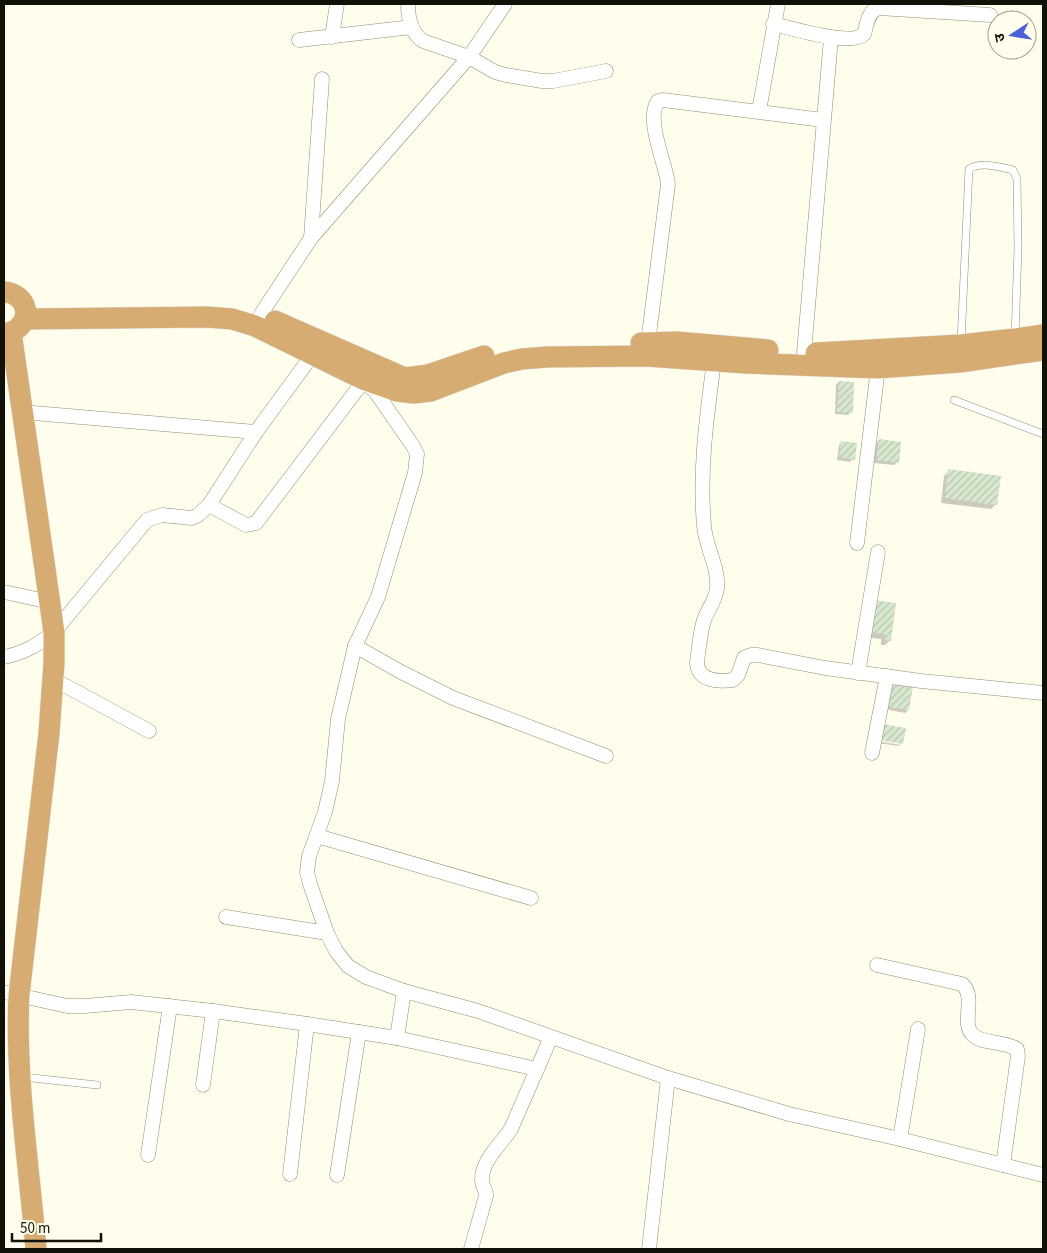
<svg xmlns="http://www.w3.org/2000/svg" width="1047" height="1253" font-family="'Source Sans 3','Noto Sans Devanagari',sans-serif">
<defs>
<pattern id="building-hatch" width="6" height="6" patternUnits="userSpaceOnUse" patternTransform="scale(1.25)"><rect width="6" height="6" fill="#d7e8cf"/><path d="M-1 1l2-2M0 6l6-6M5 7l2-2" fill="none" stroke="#b8c6b0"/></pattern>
</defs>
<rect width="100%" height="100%" fill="#fffdec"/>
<g fill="#0003">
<path d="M839 382 851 412 848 415 835 414 836 385Z"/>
<path d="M879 440 897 462 894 465 874 463 876 444Z"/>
<path d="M842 442 853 459 850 462 837 460 839 445Z"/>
<path d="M949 471 996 504 991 509 941 503 944 476Z"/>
<path d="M874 601 890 640 885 645H881V639L864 637Z"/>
<path d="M888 687 908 710 905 713 884 709Z"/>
<path d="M877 741 901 745 899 746 877 743Z"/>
</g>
<g fill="url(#building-hatch)">
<path d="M839 381 854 382 853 413 837 412Z"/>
<path d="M879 439 901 442 899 463 876 460Z"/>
<path d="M841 441 857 443 855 460 839 457Z"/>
<path d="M948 469 1001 476 997 505 945 498Z"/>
<path d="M873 600 896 603 891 641 885 640 886 635 869 632Z"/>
<path d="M890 682 913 686 909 710 887 707Z"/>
<path d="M882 724 906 728 903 744 879 740Z"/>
</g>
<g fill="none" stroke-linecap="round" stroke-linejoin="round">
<g stroke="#918d73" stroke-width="8">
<g id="lane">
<path d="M961 342 969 169C981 161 1000 167 1013 170L1017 179 1018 248 1015 338"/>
<path d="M954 400 1043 434"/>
<path d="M23 1077 97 1085"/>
</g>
</g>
<g stroke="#918d73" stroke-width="15">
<g id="street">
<path d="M408 4C408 18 411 33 423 41L469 57 495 72 506 75 542 81H553L606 71"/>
<path d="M773 24C791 28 851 47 864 34 867 25 868 10 879 8L990 15"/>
<path d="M332 37 337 4"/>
<path d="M299 40 412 27"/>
<path d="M759 111 778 4"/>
<path d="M311 238 322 79"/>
<path d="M261 314 311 238 469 57 505 4"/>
<path d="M648 343 668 184C666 164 645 120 658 101L663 100 823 120"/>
<path d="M804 353 831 38"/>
<path d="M714 361C707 415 699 470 704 525 705 546 719 567 717 588 716 600 708 609 704 620 700 633 699 648 697 662 697 681 718 682 733 680L738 675 744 658 751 655H758L825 668 921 681 1043 693"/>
<path d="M22 412 256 432"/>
<path d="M209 505 246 525 256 523 359 387 363 385 369 386 375 391 413 446 417 454 415 473 378 597 355 646 338 719 332 781 325 812 309 856 307 872 310 884 327 933 336 951 348 966 366 977 404 991 478 1011 668 1078 789 1114 900 1139 1043 1175"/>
<path d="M857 543 878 368"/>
<path d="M4 592 50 602"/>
<path d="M355 646 401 672 453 698 606 756"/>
<path d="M4 657C24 653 38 645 54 632L147 520 162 515 192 518 198 515 209 505 256 432 313 354"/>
<path d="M858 673 878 552"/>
<path d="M53 679 149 731"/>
<path d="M872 753 887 676"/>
<path d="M317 836 531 898"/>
<path d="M226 917 327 933"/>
<path d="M877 965 962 984C977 997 960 1023 973 1035 982 1044 1005 1041 1017 1049L1018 1056 1003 1165"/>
<path d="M4 992 67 1006H85L131 1002 213 1011 307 1024 397 1038 537 1069"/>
<path d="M397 1038 404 991"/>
<path d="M203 1085 213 1011"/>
<path d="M900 1139 918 1029"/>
<path d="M148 1155 170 1006"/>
<path d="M290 1174 307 1024"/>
<path d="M337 1175 359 1032"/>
<path d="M471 1249 486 1196C487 1190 482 1187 482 1181 481 1161 501 1144 511 1129L551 1037"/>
<path d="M649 1249 668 1078"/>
</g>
</g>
<g stroke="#e3e2e1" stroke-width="22">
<g id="primary">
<path d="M4 292C23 293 34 314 18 328"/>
<path d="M25 319 207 317 232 319 255 326 363 379 397 391 414 393 431 391 504 363 522 359 547 357 646 356 745 363 878 368 960 362 1043 350"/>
<path d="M275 321 405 378 428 375 484 356"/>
<path d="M11 332 54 632V663L49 733 19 995C15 1080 29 1164 36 1249"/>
<path d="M641 343 677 342 768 350"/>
<path d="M816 353 960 345 1015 339 1043 335"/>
</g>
</g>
<use href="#lane" stroke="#fff" stroke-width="7"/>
<use href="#street" stroke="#fff" stroke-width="14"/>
<use href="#primary" stroke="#d6ac72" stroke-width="21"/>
</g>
<rect width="1047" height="1253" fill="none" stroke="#121107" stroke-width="10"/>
<g transform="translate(1012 35) rotate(258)"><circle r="24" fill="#fffdec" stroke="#a09f90"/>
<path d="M0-4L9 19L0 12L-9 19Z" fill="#4962d6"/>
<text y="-8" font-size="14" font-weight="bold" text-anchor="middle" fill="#121107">उ</text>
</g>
<path d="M12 1233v8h89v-8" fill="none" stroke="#121107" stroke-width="2.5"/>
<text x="20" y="1233" font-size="15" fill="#121107" stroke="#fffdec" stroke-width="4" paint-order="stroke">50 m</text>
</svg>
